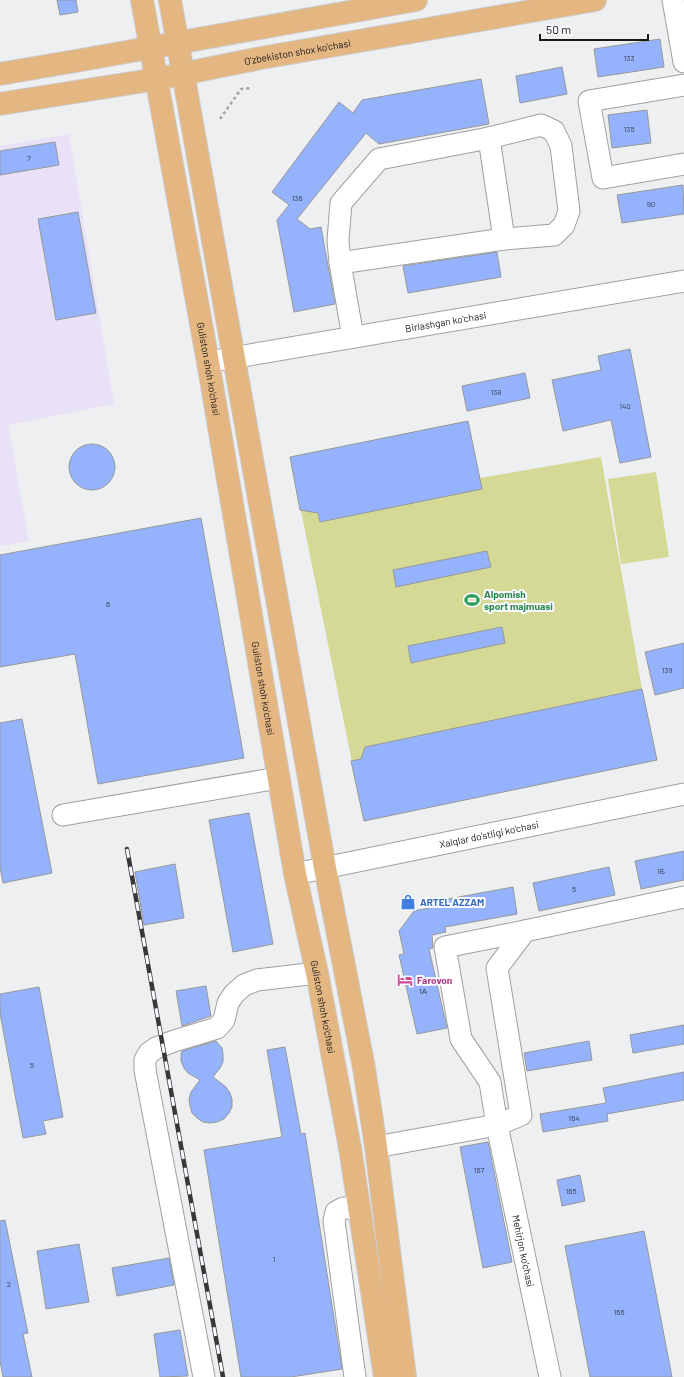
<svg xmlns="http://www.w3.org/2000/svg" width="684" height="1377" font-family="Barlow,sans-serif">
<rect width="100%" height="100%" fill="#eeeff1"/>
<path fill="#e8e1f7" d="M69 134 114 404 8 425 29 541 0 546V146Z"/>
<g fill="#d4d996">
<path d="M468 421 480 478 601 457 642 689 657 760 364 821 290 457Z"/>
<path d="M656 472 669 557 621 564 608 479Z"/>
</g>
<g fill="#95b3fc" stroke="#97989a">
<path d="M57 0H76L78 12 60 15Z"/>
<path d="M660 39 664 67 598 77 594 49Z"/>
<path d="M562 67 567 94 520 103 516 76Z"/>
<path d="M481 79 489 124 379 144 366 133 297 219 310 229 321 227 335 304 294 312 277 220 289 205 272 192 339 102 353 113 362 100Z"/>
<path d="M647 110 651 143 612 148 608 115Z"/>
<path d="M55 142 59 165 0 175V151Z"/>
<path d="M683 185 684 214 622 223 617 195Z"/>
<path d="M78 212 96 313 56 320 38 219Z"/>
<path d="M497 252 501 277 408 293 403 266Z"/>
<path d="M630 349 651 457 620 463 611 420 563 431 552 380 601 370 598 356Z"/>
<path d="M525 373 530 398 467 411 462 386Z"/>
<path d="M468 421 482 489 320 522 318 513 300 510 290 457Z"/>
<circle cx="92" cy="467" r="23"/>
<path d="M201 518 244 758 98 784 75 654 0 667V555Z"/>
<path d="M487 551 491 567 396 587 393 570Z"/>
<path d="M502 627 505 643 411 663 408 646Z"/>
<path d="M684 643V688L655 695 645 652Z"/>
<path d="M642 689 657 760 364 821 351 761 361 759 365 747Z"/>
<path d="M22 719 52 873 3 883 0 867V723Z"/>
<path d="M249 813 273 944 233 952 209 820Z"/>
<path d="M684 851V880L641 889 635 861Z"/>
<path d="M175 864 184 918 144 925 135 872Z"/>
<path d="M609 867 615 895 539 911 533 883Z"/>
<path d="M513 887 517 914 445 927 446 932 432 935 433 948 429 949 447 1028 417 1034 399 955 404 954 399 931 414 911 438 906 437 901Z"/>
<path d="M206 986 211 1016 182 1026 176 991Z"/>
<path d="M39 987 63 1117 43 1121 46 1134 23 1138 0 1013V994Z"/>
<path d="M684 1025V1044L633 1053 630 1035Z"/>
<path d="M216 1041 222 1048 223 1054V1062L220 1068 213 1077 226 1087 230 1093 232 1099V1107L229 1113 224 1119 217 1122 210 1123 203 1122 197 1118 192 1113 190 1106 189 1099 191 1092 200 1080 188 1073 184 1068 181 1061V1054L182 1051Z"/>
<path d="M589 1041 592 1060 527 1071 524 1053Z"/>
<path d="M285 1047 301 1134 305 1133 342 1369 291 1377H241L204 1150 282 1137 267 1050Z"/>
<path d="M684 1072V1100L607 1114 608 1121 543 1132 540 1114 606 1103 603 1088Z"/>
<path d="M488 1142 512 1262 483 1268 460 1147Z"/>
<path d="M580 1175 585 1201 562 1206 557 1180Z"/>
<path d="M5 1220 28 1333 23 1334 32 1377H3L0 1361V1221Z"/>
<path d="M644 1231 672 1377H590L565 1246Z"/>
<path d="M79 1244 89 1302 46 1309 37 1251Z"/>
<path d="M169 1258 174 1285 117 1296 112 1268Z"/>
<path d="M180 1330 188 1376 160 1377 154 1334Z"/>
</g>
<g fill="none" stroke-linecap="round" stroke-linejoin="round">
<g stroke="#9fa0a2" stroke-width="23">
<g id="minor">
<path d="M673 0 684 62"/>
<path d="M684 85 589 101 603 178 684 164"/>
<path d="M489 138 504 239"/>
<path d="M340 263 504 239 554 235 564 225 569 211 561 146 554 131 541 125 489 138 379 159 341 203 338 240 340 263 353 337"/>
<path id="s1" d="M208 362 684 281"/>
<path d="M63 815 278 778"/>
<path id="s2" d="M295 874 684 794"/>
<path id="s3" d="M525 931 445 947 461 1039 490 1082 497 1125 550 1377"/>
<path d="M376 1147 497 1125 521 1115 497 968 525 931 684 897"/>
<path d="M204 1377 145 1070V1060L149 1053 156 1048 174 1041 217 1028 224 1020 228 1003 234 994 244 985 257 980 317 973"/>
<path d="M355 1377 334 1221 336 1212 343 1208H353L361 1218"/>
</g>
</g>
<g stroke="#ccc" stroke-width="24">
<g id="major">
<path id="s4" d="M142 0 208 362 295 874 317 973 350 1148 385 1377"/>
<path d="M170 0 325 868 364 1068 376 1147 405 1377"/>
<path d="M0 74 87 59 416 0"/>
<path id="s5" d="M0 104 157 79 261 58 595 0"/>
</g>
</g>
<path stroke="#a4a5a6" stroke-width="2.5" stroke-dasharray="3 3" stroke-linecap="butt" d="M220 119 241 89 251 88"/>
<use href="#minor" stroke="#fff" stroke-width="21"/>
<use href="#major" stroke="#e4b682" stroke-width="22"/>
<g stroke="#373839" stroke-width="4.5">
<path id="rail" d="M127 849 223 1377"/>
</g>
<use href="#rail" stroke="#fbfcff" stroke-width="3" stroke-dasharray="9" stroke-linecap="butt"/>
</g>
<defs>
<g id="stadium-bare" transform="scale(1.2)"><path d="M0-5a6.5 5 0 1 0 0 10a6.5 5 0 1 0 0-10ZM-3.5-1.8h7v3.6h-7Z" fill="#2e9e5b" stroke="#fbfcff" stroke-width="2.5" paint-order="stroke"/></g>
<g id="shop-bare" transform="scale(1.2)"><path d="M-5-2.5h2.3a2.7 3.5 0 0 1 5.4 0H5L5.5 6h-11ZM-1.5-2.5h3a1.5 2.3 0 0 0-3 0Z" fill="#3f7fe0" stroke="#fbfcff" stroke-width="2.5" paint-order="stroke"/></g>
<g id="hotel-bare" transform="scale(1.2)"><path d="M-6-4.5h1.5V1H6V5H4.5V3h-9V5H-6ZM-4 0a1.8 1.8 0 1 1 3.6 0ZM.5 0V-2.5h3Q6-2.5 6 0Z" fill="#d1479c" stroke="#fbfcff" stroke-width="2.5" paint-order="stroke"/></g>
</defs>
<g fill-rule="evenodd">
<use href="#stadium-bare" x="472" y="600"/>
<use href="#shop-bare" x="408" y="902"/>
<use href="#hotel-bare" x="405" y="980"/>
</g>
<g text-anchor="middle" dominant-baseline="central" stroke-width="4" stroke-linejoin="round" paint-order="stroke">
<g font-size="8" fill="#373f52">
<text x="629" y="58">133</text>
<text x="629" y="129">135</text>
<text x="29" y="158">7</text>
<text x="297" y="198">136</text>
<text x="651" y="204">90</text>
<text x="496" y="392">138</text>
<text x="625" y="406">140</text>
<text x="108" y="604">6</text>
<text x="667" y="670">139</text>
<text x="661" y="871">1Б</text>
<text x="574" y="889">5</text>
<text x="423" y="991">1А</text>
<text x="32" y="1065">5</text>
<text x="574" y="1118">164</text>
<text x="479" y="1170">167</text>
<text x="571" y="1191">165</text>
<text x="274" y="1259">1</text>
<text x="9" y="1284">2</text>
<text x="619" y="1312">166</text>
</g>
<g font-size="10" fill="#181819" stroke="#fbfcff">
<text stroke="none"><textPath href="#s5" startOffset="302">O'zbekiston shox ko'chasi</textPath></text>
<text stroke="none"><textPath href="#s1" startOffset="241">Birlashgan ko'chasi</textPath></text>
<text stroke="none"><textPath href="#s4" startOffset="375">Guliston shoh ko'chasi</textPath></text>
<text stroke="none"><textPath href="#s4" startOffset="699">Guliston shoh ko'chasi</textPath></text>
<text stroke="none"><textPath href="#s2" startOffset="198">Xalqlar do'stligi ko'chasi</textPath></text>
<text stroke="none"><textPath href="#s4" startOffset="1023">Guliston shoh ko'chasi</textPath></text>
<text stroke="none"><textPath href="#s3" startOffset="399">Mehirjon ko'chasi</textPath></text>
</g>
<g font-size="10" font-weight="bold" fill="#27864d" stroke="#fbfcff" text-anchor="start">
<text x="484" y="594">Alpomish<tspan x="484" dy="12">sport majmuasi</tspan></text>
</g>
<g font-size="10" font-weight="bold" fill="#366cbe" stroke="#fbfcff" text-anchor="start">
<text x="420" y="902">ARTEL AZZAM</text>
</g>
<g font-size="10" font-weight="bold" fill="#b23c85" stroke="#fbfcff" text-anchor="start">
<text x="417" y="980">Farovon</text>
</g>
</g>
<path d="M540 34v6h108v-6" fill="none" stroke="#181819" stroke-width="2"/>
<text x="546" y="34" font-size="12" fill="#181819" stroke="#fbfcff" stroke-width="3" paint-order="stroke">50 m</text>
</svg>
